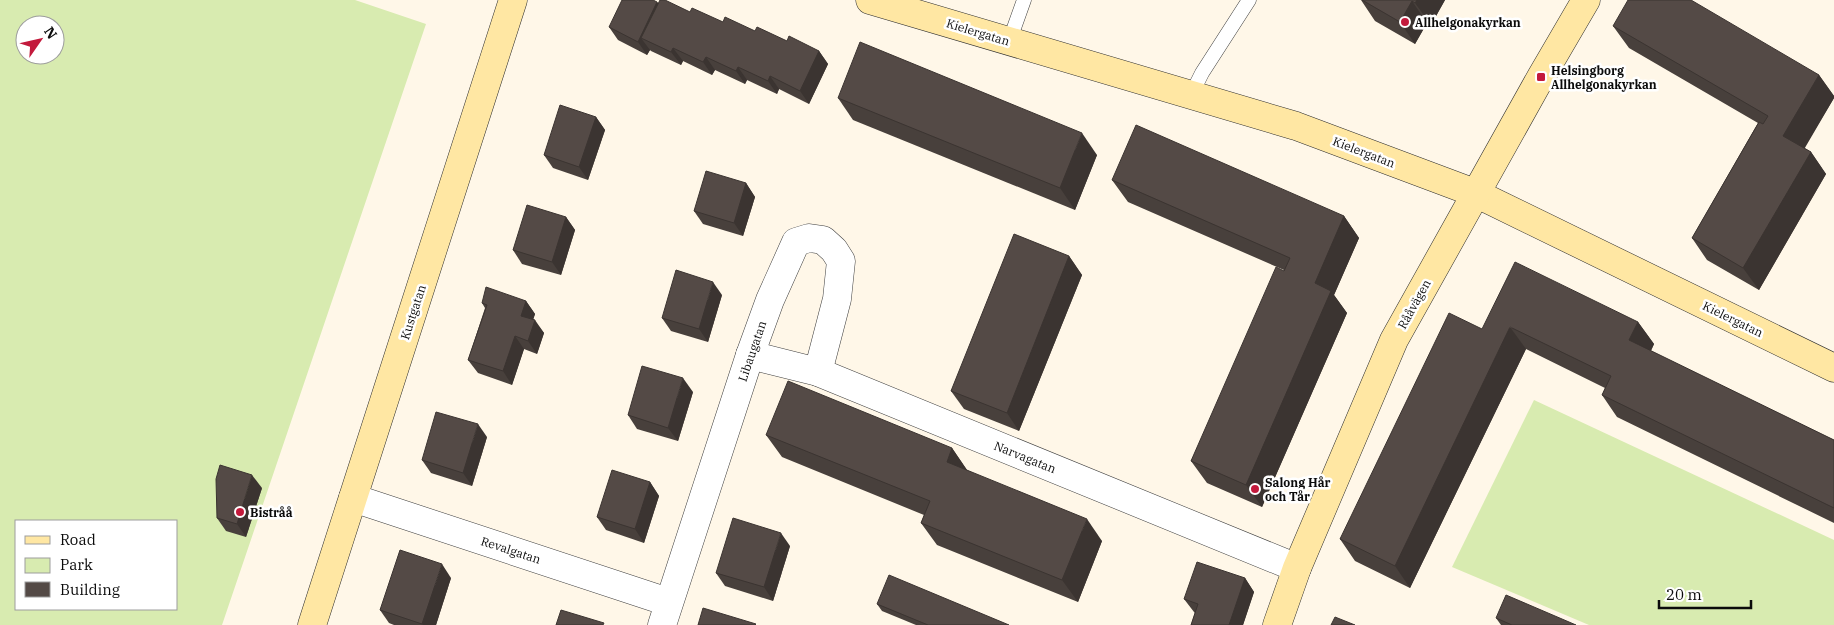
<svg xmlns="http://www.w3.org/2000/svg" width="1834" height="625" font-family="'IBM Plex Serif',serif">
<rect width="100%" height="100%" fill="#fff7e8"/>
<g fill="#d8ebb0" fill-rule="evenodd">
<path d="M0 0H355L426 24 222 625H0ZM25 25H55V55H25ZM16 521H176V609H16Z"/>
<path d="M1534 400 1834 540V625H1589L1452 567Z"/>
</g>
<g fill="none" stroke-linecap="round" stroke-linejoin="round">
<g stroke="#3e3e3e" stroke-width="15">
<g id="lane">
<path d="M1009 42 1024 0"/>
<path d="M1191 95 1202 73 1249 0"/>
</g>
</g>
<g stroke="#3e3e3e" stroke-width="29">
<g id="street">
<path d="M750 355 818 372 1297 568"/>
<path d="M353 498 668 602"/>
<path d="M662 625 750 355 770 300 796 242 809 238 823 240 834 250 841 261 837 299 818 372"/>
</g>
</g>
<g stroke="#2d2d2d" stroke-width="29">
<g id="secondary">
<path d="M870 0 1296 126 1475 193 1834 368"/>
<path d="M312 625 513 0"/>
<path d="M1277 625 1297 568 1394 340 1541 77 1586 0"/>
</g>
</g>
<use href="#lane" stroke="#fff" stroke-width="14"/>
<use href="#street" stroke="#fff" stroke-width="28"/>
<use href="#secondary" stroke="#ffe7a3" stroke-width="28"/>
</g>
<g fill="#48403c">
<path d="M1361 0H1445L1431 25 1427 23 1415 44 1375 21Z"/>
<path d="M657 2 658 3 819 51 828 64 809 104 779 89 777 94 747 80 745 84 715 70 712 75 683 61 681 65 651 51 650 50 647 55 618 40 609 27Z"/>
<path d="M1613 26 1819 75 1834 96V98L1804 148 1811 152 1826 174 1759 290 1707 260 1692 238 1758 123 1629 48Z"/>
<path d="M838 98 1097 155 1075 210 853 120Z"/>
<path d="M596 117 605 130 588 180 553 168 544 155Z"/>
<path d="M1112 180 1344 216 1359 238 1334 295 1347 313 1262 507 1207 483 1191 461 1284 270 1128 202Z"/>
<path d="M746 183 755 197 743 236 703 224 694 211Z"/>
<path d="M566 217 575 230 561 275 522 264 513 250Z"/>
<path d="M1069 256 1082 275 1019 431 964 409 951 391Z"/>
<path d="M722 295 708 342 671 331 662 318Z"/>
<path d="M526 301 535 314 533 319 544 333 537 354 524 349 512 385 478 373 468 360 485 308 482 303Z"/>
<path d="M1638 322 1654 344 1651 351 1834 440V523L1617 417 1602 395 1605 388 1526 349 1410 588 1355 561 1340 539 1482 329Z"/>
<path d="M693 392 678 441 637 429 628 415Z"/>
<path d="M766 435 952 448 967 470 1102 541 1078 602 937 545 921 523 924 515 782 457Z"/>
<path d="M487 437 472 486 431 473 422 460Z"/>
<path d="M650 482 659 496 644 543 606 530 597 517Z"/>
<path d="M262 488 246 537 226 531 217 518Z"/>
<path d="M790 546 773 601 725 586 716 573Z"/>
<path d="M451 578 436 625H394L389 623 380 610Z"/>
<path d="M1245 578 1254 592 1243 625H1191L1195 613 1194 612 1184 599Z"/>
<path d="M877 604 1009 625H916L882 611Z"/>
<path d="M1496 618 1576 625H1501Z"/>
</g>
<g fill="#3b3431">
<path d="M1417 0H1445L1431 25 1415 3Z"/>
<path d="M1412 1 1427 23 1415 44 1400 22Z"/>
<path d="M657 2 666 15 641 38 650 50 647 55 638 42Z"/>
<path d="M673 48 683 61 681 65 671 52Z"/>
<path d="M819 51 828 64 809 104 800 91Z"/>
<path d="M706 57 715 70 712 75 703 62Z"/>
<path d="M738 67 747 80 745 84 736 71Z"/>
<path d="M1819 75 1834 96V98L1799 158 1783 136Z"/>
<path d="M770 76 779 89 777 94 768 81Z"/>
<path d="M596 117 605 130 588 180 579 167Z"/>
<path d="M1082 133 1097 155 1075 210 1060 188Z"/>
<path d="M1811 152 1826 174 1759 290 1743 268Z"/>
<path d="M746 183 755 197 743 236 734 223Z"/>
<path d="M1344 216 1359 238 1334 295 1347 313 1262 507 1246 485 1315 283Z"/>
<path d="M566 217 575 230 561 275 552 262Z"/>
<path d="M1069 256 1082 275 1019 431 1007 413Z"/>
<path d="M713 282 722 295 708 342 699 329Z"/>
<path d="M526 301 535 314 530 330 521 316Z"/>
<path d="M535 320 544 333 537 354 528 341Z"/>
<path d="M1638 322 1654 344 1645 362 1629 340Z"/>
<path d="M1510 327 1526 349 1410 588 1395 566Z"/>
<path d="M515 336 524 349 512 385 503 371Z"/>
<path d="M683 378 693 392 678 441 668 428Z"/>
<path d="M478 424 487 437 472 486 463 473Z"/>
<path d="M952 448 967 470 947 462Z"/>
<path d="M252 475 262 488 246 537 237 524Z"/>
<path d="M650 482 659 496 644 543 635 529Z"/>
<path d="M1087 519 1102 541 1078 602 1062 580Z"/>
<path d="M781 533 790 546 773 601 764 587Z"/>
<path d="M442 564 451 578 436 625H423L422 624Z"/>
<path d="M1245 578 1254 592 1243 625H1229Z"/>
</g>
<g fill="#544a46" stroke="#3b3431">
<path d="M622 0H653L657 2 638 42 609 27Z"/>
<path d="M660 0H665L690 12 692 8 723 22 725 17 755 31 757 27 787 41 789 36 819 51 800 91 770 76 768 81 738 67 736 71 706 57 703 62 673 48 671 52 641 38Z"/>
<path d="M1362 0H1417L1415 3 1412 1 1400 22Z"/>
<path d="M1628 0H1691L1819 75 1783 136 1811 152 1743 268 1692 238 1759 122 1763 124 1768 116 1613 26Z"/>
<path d="M860 42 1082 133 1060 188 838 98Z"/>
<path d="M560 105 596 117 579 167 544 155Z"/>
<path d="M1136 125 1344 216 1315 283 1331 291 1246 485 1191 461 1276 267 1284 271 1290 258 1112 180Z"/>
<path d="M706 171 746 183 734 223 694 211Z"/>
<path d="M527 205 566 217 552 262 513 250Z"/>
<path d="M1014 234 1069 256 1007 413 951 391Z"/>
<path d="M1515 262 1638 322 1629 340 1834 440V508L1602 395 1611 376 1510 327 1395 566 1340 539 1449 313 1482 329Z"/>
<path d="M676 270 713 282 699 329 662 318Z"/>
<path d="M486 287 526 301 521 316 535 320 528 341 515 336 503 371 468 360 487 305 482 303Z"/>
<path d="M642 366 683 378 668 428 628 415Z"/>
<path d="M788 381 952 448 947 462 1087 519 1062 580 921 523 930 501 766 435Z"/>
<path d="M436 412 478 424 463 473 422 460Z"/>
<path d="M220 465 252 475 237 524 217 518 216 479Z"/>
<path d="M612 470 650 482 635 529 597 517Z"/>
<path d="M733 518 781 533 764 587 716 573Z"/>
<path d="M400 550 442 564 422 624 380 610Z"/>
<path d="M1197 562 1245 578 1229 625H1191L1198 604 1184 599Z"/>
<path d="M889 575 1009 625H928L877 604Z"/>
<path d="M1506 595 1576 625H1512L1496 618Z"/>
<path d="M703 608 756 624 755 625H698Z"/>
<path d="M561 610 604 623 603 625H556Z"/>
<path d="M1335 617 1355 625H1331Z"/>
</g>
<g fill="#c31a3c" stroke="#fff" stroke-width="2">
<circle cx="1405" cy="22" r="5"/>
<rect x="1536" y="72" width="10" height="10" rx="2.5"/>
<circle cx="1255" cy="489" r="5"/>
<circle cx="240" cy="512" r="5"/>
</g>
<g text-anchor="middle" dominant-baseline="central" stroke-width="5" stroke-linejoin="round" paint-order="stroke">
<g font-size="12" font-weight="bold" fill="#0b0b0b" stroke="#fff" text-anchor="start">
<text x="1415" y="22">Allhelgonakyrkan</text>
<text x="1551" y="70">Helsingborg<tspan x="1551" dy="14">Allhelgonakyrkan</tspan></text>
<text x="1265" y="482">Salong Hår<tspan x="1265" dy="14">och Tår</tspan></text>
<text x="250" y="512">Bistråå</text>
</g>
<g font-size="12" fill="#0b0b0b" stroke="#fff">
<text transform="translate(978 32) rotate(17)">Kielergatan</text>
<text transform="translate(1364 152) rotate(21)">Kielergatan</text>
<text transform="translate(1414 304) rotate(-61)">Rååvägen</text>
<text transform="translate(413 312) rotate(-72)">Kustgatan</text>
<text transform="translate(1733 319) rotate(26)">Kielergatan</text>
<text transform="translate(752 351) rotate(-71)">Libaugatan</text>
<text transform="translate(1025 457) rotate(22)">Narvagatan</text>
<text transform="translate(511 550) rotate(18)">Revalgatan</text>
</g>
</g>
<rect x="15" y="520" width="162" height="90" fill="#ffffff" stroke="#9d9d9d"/>
<rect x="25" y="536" width="25" height="8" fill="#ffe7a3" stroke="#9d9d9d"/>
<text x="60" y="545" font-size="15" fill="#0b0b0b">Road</text>
<rect x="25" y="558" width="25" height="15" fill="#d8ebb0" stroke="#9d9d9d"/>
<text x="60" y="570" font-size="15" fill="#0b0b0b">Park</text>
<rect x="25" y="582" width="25" height="15" fill="#544a46" stroke="#9d9d9d"/>
<text x="60" y="595" font-size="15" fill="#0b0b0b">Building</text>
<g transform="translate(40 40) rotate(56)"><circle r="24" fill="#ffffff" stroke="#9d9d9d"/>
<path d="M0-4L9 19L0 12L-9 19Z" fill="#c31a3c"/>
<text y="-8" font-size="14" font-weight="bold" text-anchor="middle" fill="#0b0b0b">N</text>
</g>
<path d="M1659 600v8h92v-8" fill="none" stroke="#0b0b0b" stroke-width="2.5"/>
<text x="1666" y="600" font-size="15" fill="#0b0b0b" stroke="#ffffff" stroke-width="4" paint-order="stroke">20 m</text>
</svg>
